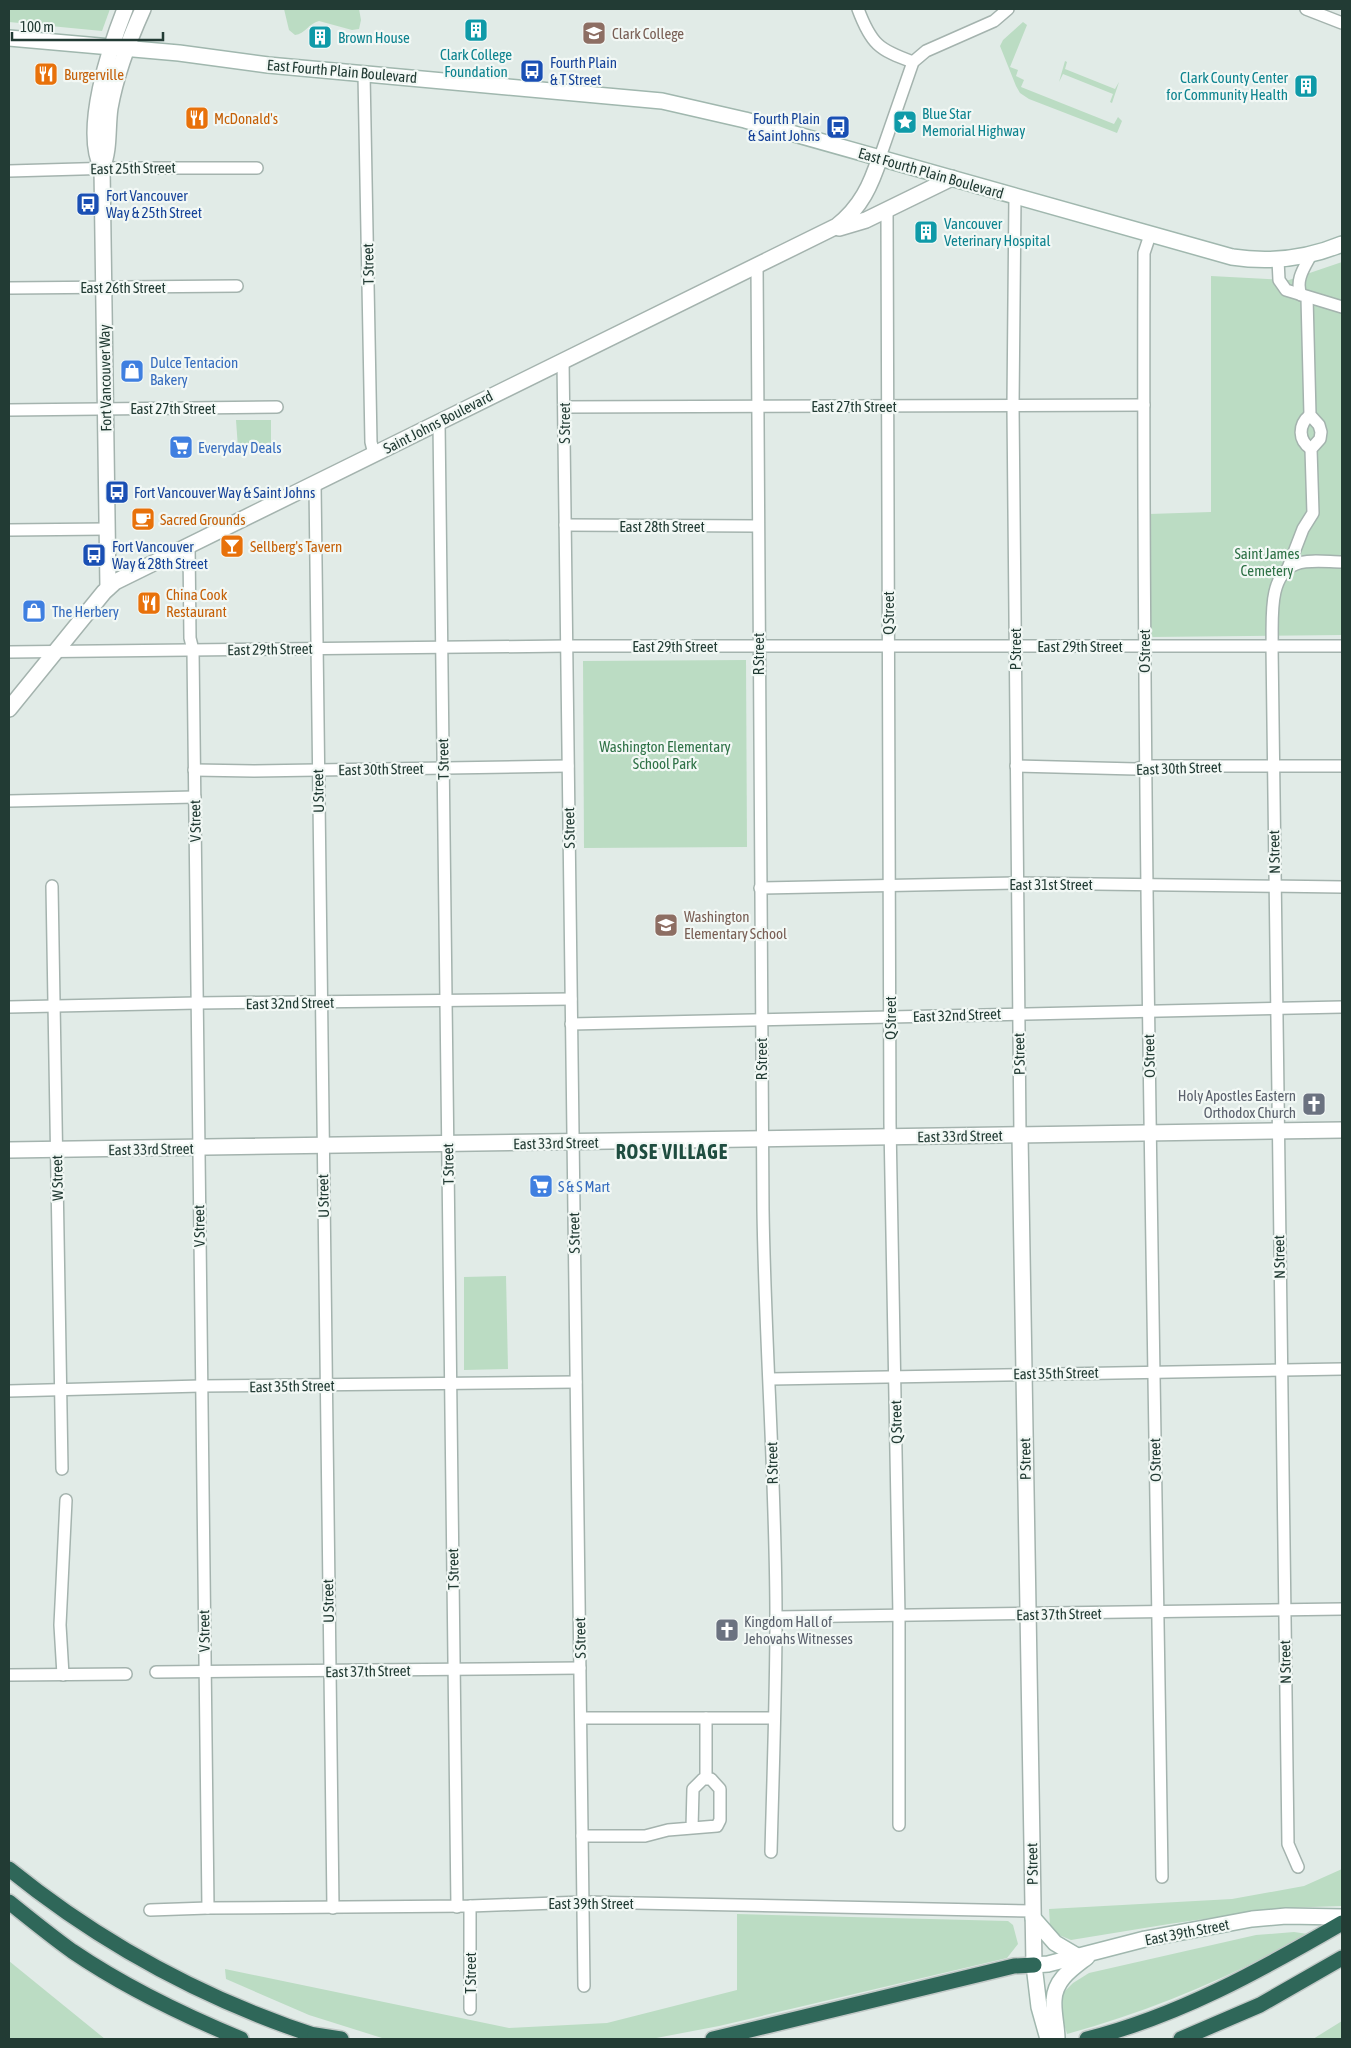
<svg xmlns="http://www.w3.org/2000/svg" width="1351" height="2048" font-family="'Asap Condensed',sans-serif">
<rect width="100%" height="100%" fill="#e1ebe7"/>
<g fill="#bbdcc3">
<path d="M9 9H110L102 31 9 22Z"/>
<path d="M284 9H359L361 20 359 29 352 30 319 21C309 23 305 34 295 35L289 30Z"/>
<path d="M1023 22 1027 25 1010 67 1018 70 1016 76 1024 80 1021 87 1114 124 1118 117 1122 121 1117 133 1029 99 1020 93 1016 86 1000 46 1003 40Z"/>
<path d="M1065 61 1067 62 1065 69 1115 89 1119 82 1112 103 1110 102 1113 94 1063 74 1059 82Z"/>
<path d="M1342 262V635L1150 637 1149 514 1211 512V276L1289 280Z"/>
<path d="M236 420H271V447L238 448Z"/>
<path d="M746 660 747 847 584 848 583 661Z"/>
<path d="M506 1276 508 1369 464 1370V1277Z"/>
<path d="M1342 1869V1906L1281 1908 1169 1924 1071 1940 1059 1935 1050 1926 1049 1909 1232 1899 1304 1886Z"/>
<path d="M737 1914 1008 1921 1013 1925 1018 1944 1007 1958 719 2026 651 2039H396L382 2038 309 2015 226 1979 225 1969 509 2028 607 2023 737 1990Z"/>
<path d="M1294 1932 1308 1934C1231 1977 1152 2011 1067 2034L1062 2017 1063 1993 1073 1983 1089 1973 1256 1935Z"/>
<path d="M9 1961 105 2039H9Z"/>
<path d="M1342 2021V2039H1313Z"/>
</g>
<g fill="none" stroke-linecap="round" stroke-linejoin="round">
<g stroke="#a4b3ae" stroke-width="14">
<g id="minor">
<path d="M858 9C871 44 879 50 913 62"/>
<path d="M1306 9 1342 23"/>
<path d="M364 74 371 442 374 454"/>
<path d="M880 157 913 62 926 51 994 21 1008 9"/>
<path d="M9 171 115 168H257"/>
<path d="M1015 196 1013 406 1020 1135"/>
<path d="M887 210 890 1124 899 1616V1825"/>
<path d="M1150 235 1144 253C1142 795 1154 1336 1162 1877"/>
<path d="M1278 260 1279 280 1286 290 1342 307"/>
<path d="M757 265 763 1210C765 1346 776 1482 776 1618 776 1696 773 1774 771 1852"/>
<path d="M9 288 237 286"/>
<path d="M1301 295C1295 280 1304 268 1311 255"/>
<path d="M563 360 584 1986"/>
<path d="M565 407 1144 405"/>
<path d="M9 410 277 407"/>
<path d="M1310 415C1298 425 1298 440 1311 449"/>
<path d="M439 422 457 1907"/>
<path d="M315 484 333 1908"/>
<path d="M565 525 758 526"/>
<path d="M9 530 107 529"/>
<path d="M189 545 190 638 193 650 208 1908"/>
<path d="M1288 568 1303 529 1313 513 1311 449 1320 439 1321 432 1319 425 1310 415 1307 297"/>
<path d="M9 652 567 646H1342"/>
<path d="M1016 766 1136 769 1145 766H1342"/>
<path d="M194 770 254 771 568 766"/>
<path d="M9 801 195 797"/>
<path d="M52 886 62 1469"/>
<path d="M760 888 1016 883 1342 887"/>
<path d="M9 1007 197 1003 571 999"/>
<path d="M571 1024 1342 1007"/>
<path d="M770 1379 1342 1369"/>
<path d="M9 1391 201 1386 576 1382"/>
<path d="M776 1617 1342 1609"/>
<path d="M156 1672 580 1668"/>
<path d="M9 1675 126 1674"/>
<path d="M63 1675 60 1625 66 1500"/>
<path d="M581 1718H774"/>
<path d="M706 1778V1718"/>
<path d="M582 1836H645L668 1830 717 1826 720 1820V1789L711 1779H703L693 1789 692 1828"/>
<path d="M1298 1867 1288 1844 1272 646C1273 621 1267 575 1296 564 1309 559 1328 562 1342 562"/>
<path d="M150 1910 208 1908 470 1906 583 1902 1033 1911"/>
<path d="M470 2009V1906"/>
</g>
</g>
<g stroke="#a4b3ae" stroke-width="18">
<g id="tertiary">
<path d="M102 168C82 131 110 47 125 9"/>
<path d="M839 228 866 220 952 178"/>
<path d="M108 588 102 168C110 149 107 128 110 108 116 74 129 40 143 9"/>
<path d="M9 709 104 592 115 582 837 226C861 207 871 185 880 157"/>
<path d="M1020 1135 1034 1965"/>
<path d="M9 1150 1342 1130"/>
</g>
</g>
<g stroke="#a0b7ae" stroke-width="18">
<g id="secondary">
<path d="M9 38 179 53 268 65 662 101 745 120 1232 257C1271 263 1306 259 1342 244"/>
<path d="M1033 1918 1055 1943 1077 1956"/>
<path d="M1048 2039 1039 2007 1034 1965 1048 1964 1145 1939 1252 1919 1286 1916 1342 1917"/>
<path d="M1057 2039C1057 2026 1053 2013 1054 2000 1055 1979 1073 1968 1087 1957"/>
</g>
</g>
<g stroke="#c1c8c6" stroke-width="18">
<g id="motorway">
<path d="M9 1869C103 1945 209 2002 325 2039"/>
<path d="M9 1902C30 1919 51 1936 72 1951 125 1987 183 2015 241 2039"/>
<path d="M315 2035 341 2039"/>
<path d="M713 2039 1014 1966 1034 1965"/>
<path d="M1087 2039C1179 2016 1261 1970 1342 1923"/>
<path d="M1181 2039 1260 2005 1342 1958"/>
</g>
</g>
<use href="#minor" stroke="#fff" stroke-width="11"/>
<use href="#tertiary" stroke="#fff" stroke-width="15"/>
<use href="#secondary" stroke="#fff" stroke-width="15"/>
<use href="#motorway" stroke="#2f6759" stroke-width="15"/>
</g>
<defs>
<g id="building-square" transform="scale(1.25)"><rect x="-9" y="-9" width="18" height="18" rx="4" fill="#0f9aa8" stroke="#f2f8f5"/><path d="M-4-6H4V6H1V3H-1V6H-4ZM-2.5-4.3h1.7v1.8h-1.7ZM.8-4.3h1.7v1.8H.8ZM-2.5-1h1.7V.8h-1.7ZM.8-1h1.7V.8H.8Z" fill="#fff"/></g>
<g id="university-square" transform="scale(1.25)"><rect x="-9" y="-9" width="18" height="18" rx="4" fill="#8d6e63" stroke="#f2f8f5"/><path d="M0-5L7-2L0 1L-7-2ZM-4 1L0 2.5L4 1V4Q0 6-4 4Z" fill="#fff"/></g>
<g id="bus-square" transform="scale(1.25)"><rect x="-9" y="-9" width="18" height="18" rx="4" fill="#1a4fb4" stroke="#f2f8f5"/><path d="M-5-6H5V4H4V6H2V4H-2V6H-4V4H-5ZM-3.5-4V0h7V-4ZM-3.5 1.2v1.5H-2V1.2ZM2 1.2v1.5H3.5V1.2Z" fill="#fff"/></g>
<g id="restaurant-square" transform="scale(1.25)"><rect x="-9" y="-9" width="18" height="18" rx="4" fill="#e8710a" stroke="#f2f8f5"/><path d="M-5-6h1v4h1v-4h1v4h1v-4h1v5L-1.5 .5V6h-2V.5L-5-1ZM5-6V6H3V1.5H1.5Q1.5-4 5-6Z" fill="#fff"/></g>
<g id="sight-square" transform="scale(1.25)"><rect x="-9" y="-9" width="18" height="18" rx="4" fill="#0f9aa8" stroke="#f2f8f5"/><path d="M0-6L1.8-2.2L6-1.7L2.9 1.2L3.7 5.4L0 3.3L-3.7 5.4L-2.9 1.2L-6-1.7L-1.8-2.2Z" fill="#fff"/></g>
<g id="shop-square" transform="scale(1.25)"><rect x="-9" y="-9" width="18" height="18" rx="4" fill="#3f7fe0" stroke="#f2f8f5"/><path d="M-5-2.5h2.3a2.7 3.5 0 0 1 5.4 0H5L5.5 6h-11ZM-1.5-2.5h3a1.5 2.3 0 0 0-3 0Z" fill="#fff"/></g>
<g id="supermarket-square" transform="scale(1.25)"><rect x="-9" y="-9" width="18" height="18" rx="4" fill="#3f7fe0" stroke="#f2f8f5"/><path d="M-6-5.5h2.5l.6 2H6L4.5 2H-2.5L-4.4-4H-6ZM-1.5 3.2a1.3 1.3 0 1 0 .1 0ZM3 3.2a1.3 1.3 0 1 0 .1 0Z" fill="#fff"/></g>
<g id="cafe-square" transform="scale(1.25)"><rect x="-9" y="-9" width="18" height="18" rx="4" fill="#e8710a" stroke="#f2f8f5"/><path d="M-5.5-4.5H6V0H3Q3 3.5 0 3.5H-2.5Q-5.5 3.5-5.5 0ZM3-3.2v2h1.7v-2ZM-6 4.5H4V6H-6Z" fill="#fff"/></g>
<g id="bar-square" transform="scale(1.25)"><rect x="-9" y="-9" width="18" height="18" rx="4" fill="#e8710a" stroke="#f2f8f5"/><path d="M-6-5H6L.8 .8V4.5H3.5V6h-7V4.5H-.8V.8Z" fill="#fff"/></g>
<g id="school-square" transform="scale(1.25)"><rect x="-9" y="-9" width="18" height="18" rx="4" fill="#8d6e63" stroke="#f2f8f5"/><path d="M0-5L7-2L0 1L-7-2ZM-4 1L0 2.5L4 1V4Q0 6-4 4Z" fill="#fff"/></g>
<g id="church-square" transform="scale(1.25)"><rect x="-9" y="-9" width="18" height="18" rx="4" fill="#6b7280" stroke="#f2f8f5"/><path d="M-1.2-6h2.4v3.5h3.3v2.4h-3.3V6h-2.4V-.1h-3.3v-2.4h3.3Z" fill="#fff"/></g>
</defs>
<g fill-rule="evenodd">
<use href="#building-square" x="476" y="30"/>
<use href="#university-square" x="594" y="33"/>
<use href="#building-square" x="320" y="37"/>
<use href="#bus-square" x="532" y="71"/>
<use href="#restaurant-square" x="46" y="74"/>
<use href="#building-square" x="1306" y="86"/>
<use href="#restaurant-square" x="197" y="118"/>
<use href="#sight-square" x="905" y="122"/>
<use href="#bus-square" x="838" y="127"/>
<use href="#bus-square" x="88" y="204"/>
<use href="#building-square" x="926" y="232"/>
<use href="#shop-square" x="132" y="371"/>
<use href="#supermarket-square" x="181" y="447"/>
<use href="#bus-square" x="117" y="492"/>
<use href="#cafe-square" x="143" y="519"/>
<use href="#bar-square" x="232" y="546"/>
<use href="#bus-square" x="94" y="555"/>
<use href="#restaurant-square" x="149" y="603"/>
<use href="#shop-square" x="34" y="611"/>
<use href="#school-square" x="666" y="925"/>
<use href="#church-square" x="1314" y="1104"/>
<use href="#supermarket-square" x="541" y="1186"/>
<use href="#church-square" x="727" y="1630"/>
</g>
<g text-anchor="middle" dominant-baseline="central" stroke-width="4.5" stroke-linejoin="round" paint-order="stroke">
<g font-size="15" fill="#785e54" stroke="#f2f8f5" text-anchor="start">
<text x="612" y="33">Clark College</text>
<text x="684" y="916">Washington<tspan x="684" dy="17">Elementary School</tspan></text>
</g>
<g font-size="15" fill="#0d838f" stroke="#f2f8f5" text-anchor="start">
<text x="338" y="37">Brown House</text>
<text x="476" y="54" text-anchor="middle">Clark College<tspan x="476" dy="17">Foundation</tspan></text>
<text x="1288" y="77" text-anchor="end">Clark County Center<tspan x="1288" dy="17">for Community Health</tspan></text>
<text x="922" y="113">Blue Star<tspan x="922" dy="17">Memorial Highway</tspan></text>
<text x="944" y="223">Vancouver<tspan x="944" dy="17">Veterinary Hospital</tspan></text>
</g>
<g font-size="15" fill="#164399" stroke="#f2f8f5" text-anchor="start">
<text x="550" y="62">Fourth Plain<tspan x="550" dy="17">&amp; T Street</tspan></text>
<text x="820" y="118" text-anchor="end">Fourth Plain<tspan x="820" dy="17">&amp; Saint Johns</tspan></text>
<text x="106" y="195">Fort Vancouver<tspan x="106" dy="17">Way &amp; 25th Street</tspan></text>
<text x="134" y="492">Fort Vancouver Way &amp; Saint Johns</text>
<text x="112" y="546">Fort Vancouver<tspan x="112" dy="17">Way &amp; 28th Street</tspan></text>
</g>
<g font-size="15" fill="#223b34" stroke="#f2f8f5">
<text transform="translate(342 71) rotate(5)">East Fourth Plain Boulevard</text>
<text transform="translate(133 168) rotate(-1)">East 25th Street</text>
<text transform="translate(931 173) rotate(16)">East Fourth Plain Boulevard</text>
<text transform="translate(368 264) rotate(-91)">T Street</text>
<text x="123" y="287">East 26th Street</text>
<text transform="translate(105 378) rotate(-91)">Fort Vancouver Way</text>
<text x="854" y="406">East 27th Street</text>
<text x="173" y="408">East 27th Street</text>
<text transform="translate(438 422) rotate(-27)">Saint Johns Boulevard</text>
<text transform="translate(564 423) rotate(-90)">S Street</text>
<text x="662" y="526">East 28th Street</text>
<text transform="translate(888 613) rotate(-90)">Q Street</text>
<text x="675" y="646">East 29th Street</text>
<text x="1080" y="646">East 29th Street</text>
<text transform="translate(270 649) rotate(-1)">East 29th Street</text>
<text transform="translate(1015 649) rotate(-90)">P Street</text>
<text transform="translate(1144 651) rotate(-90)">O Street</text>
<text transform="translate(758 654) rotate(-90)">R Street</text>
<text transform="translate(443 759) rotate(-91)">T Street</text>
<text transform="translate(1179 768) rotate(-2)">East 30th Street</text>
<text transform="translate(381 769) rotate(-1)">East 30th Street</text>
<text transform="translate(318 791) rotate(-91)">U Street</text>
<text transform="translate(195 821) rotate(-91)">V Street</text>
<text transform="translate(569 828) rotate(-91)">S Street</text>
<text transform="translate(1274 852) rotate(-91)">N Street</text>
<text x="1051" y="884">East 31st Street</text>
<text transform="translate(290 1003) rotate(-1)">East 32nd Street</text>
<text transform="translate(957 1015) rotate(-2)">East 32nd Street</text>
<text transform="translate(890 1018) rotate(-90)">Q Street</text>
<text transform="translate(1019 1054) rotate(-91)">P Street</text>
<text transform="translate(1149 1056) rotate(-91)">O Street</text>
<text transform="translate(761 1059) rotate(-90)">R Street</text>
<text transform="translate(960 1136) rotate(-1)">East 33rd Street</text>
<text transform="translate(556 1143) rotate(-1)">East 33rd Street</text>
<text transform="translate(151 1149) rotate(-1)">East 33rd Street</text>
<text transform="translate(448 1164) rotate(-91)">T Street</text>
<text transform="translate(57 1178) rotate(-91)">W Street</text>
<text transform="translate(323 1196) rotate(-91)">U Street</text>
<text transform="translate(199 1226) rotate(-91)">V Street</text>
<text transform="translate(574 1233) rotate(-91)">S Street</text>
<text transform="translate(1279 1257) rotate(-91)">N Street</text>
<text transform="translate(1056 1373) rotate(-1)">East 35th Street</text>
<text transform="translate(292 1386) rotate(-1)">East 35th Street</text>
<text transform="translate(896 1422) rotate(-91)">Q Street</text>
<text transform="translate(1025 1459) rotate(-91)">P Street</text>
<text transform="translate(1155 1460) rotate(-91)">O Street</text>
<text transform="translate(772 1463) rotate(-91)">R Street</text>
<text transform="translate(453 1569) rotate(-91)">T Street</text>
<text transform="translate(328 1601) rotate(-91)">U Street</text>
<text transform="translate(1059 1614) rotate(-1)">East 37th Street</text>
<text transform="translate(204 1631) rotate(-91)">V Street</text>
<text transform="translate(580 1638) rotate(-91)">S Street</text>
<text transform="translate(1285 1662) rotate(-91)">N Street</text>
<text transform="translate(368 1671) rotate(-1)">East 37th Street</text>
<text transform="translate(1032 1864) rotate(-91)">P Street</text>
<text x="591" y="1903">East 39th Street</text>
<text transform="translate(1187 1932) rotate(-11)">East 39th Street</text>
<text transform="translate(470 1973) rotate(-90)">T Street</text>
</g>
<g font-size="15" fill="#c56008" stroke="#f2f8f5" text-anchor="start">
<text x="64" y="74">Burgerville</text>
<text x="214" y="118">McDonald's</text>
<text x="160" y="519">Sacred Grounds</text>
<text x="250" y="546">Sellberg's Tavern</text>
<text x="166" y="594">China Cook<tspan x="166" dy="17">Restaurant</tspan></text>
</g>
<g font-size="15" fill="#366cbe" stroke="#f2f8f5" text-anchor="start">
<text x="150" y="362">Dulce Tentacion<tspan x="150" dy="17">Bakery</tspan></text>
<text x="198" y="447">Everyday Deals</text>
<text x="52" y="611">The Herbery</text>
<text x="558" y="1186">S &amp; S Mart</text>
</g>
<g font-size="15" fill="#2e7146" stroke="#f2f8f5">
<text x="1267" y="553">Saint James<tspan x="1267" dy="17">Cemetery</tspan></text>
<text x="665" y="746">Washington Elementary<tspan x="665" dy="17">School Park</tspan></text>
</g>
<g font-size="15" fill="#5b616d" stroke="#f2f8f5" text-anchor="end">
<text x="1296" y="1095">Holy Apostles Eastern<tspan x="1296" dy="17">Orthodox Church</tspan></text>
<text x="744" y="1621" text-anchor="start">Kingdom Hall of<tspan x="744" dy="17">Jehovahs Witnesses</tspan></text>
</g>
<g font-size="20" font-weight="bold" letter-spacing="1" fill="#1f4d40" stroke="#f2f8f5">
<text x="672" y="1151">ROSE VILLAGE</text>
</g>
</g>
<rect width="1351" height="2048" fill="none" stroke="#223b34" stroke-width="20"/>
<path d="M12 32v8h151v-8" fill="none" stroke="#223b34" stroke-width="2.5"/>
<text x="20" y="32" font-size="15" fill="#223b34" stroke="#f2f8f5" stroke-width="4" paint-order="stroke">100 m</text>
</svg>
